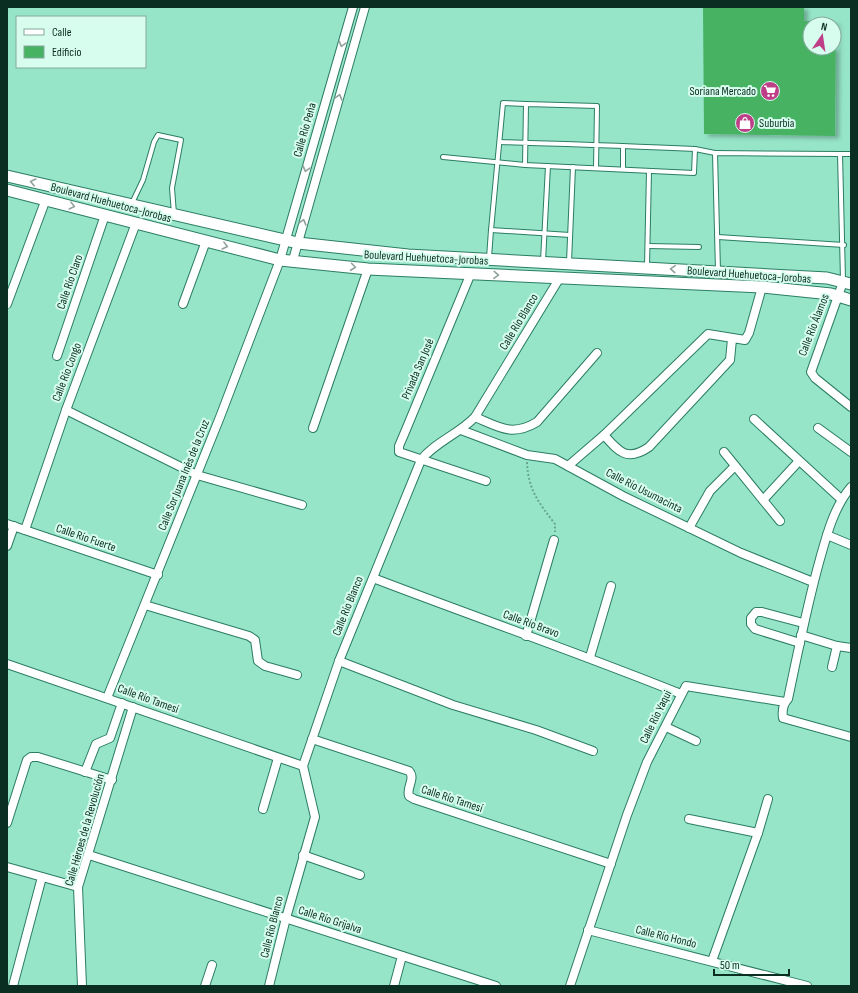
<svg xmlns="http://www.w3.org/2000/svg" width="858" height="993" font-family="'Sofia Sans Condensed',sans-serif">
<defs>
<filter id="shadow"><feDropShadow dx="4" dy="2.5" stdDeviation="2" flood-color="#0004"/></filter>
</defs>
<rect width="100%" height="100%" fill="#96e5c8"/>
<path fill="#46b262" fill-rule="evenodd" filter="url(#shadow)" d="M703 7H804V21L836 22 835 136 704 134ZM810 24H834V48H810Z"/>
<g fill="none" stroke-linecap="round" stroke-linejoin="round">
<g stroke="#2b7d64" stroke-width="6">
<g id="lane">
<path d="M526 104 503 103 491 230 570 235"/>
<path d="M500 142C565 144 630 146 695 149L694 173 525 165 526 104 597 106 596 168"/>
<path d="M695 149 715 153"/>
<path d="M840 154H851"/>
<path d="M443 157 525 165"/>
<path d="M623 169V146"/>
<path d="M132 203 143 180 154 142 158 135 181 140 172 188 174 214"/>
<path d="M718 237 844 245"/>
<path d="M648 246 699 247"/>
<path d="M489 258 491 230"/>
<path d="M543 261 548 166"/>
<path d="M569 262 573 167"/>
<path d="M647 266 649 171"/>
<path d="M718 271 715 153 840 154 843 280"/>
</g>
</g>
<g stroke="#2b7d64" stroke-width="10">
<g id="street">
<path d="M293 260 365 7"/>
<path d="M471 273 405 432 399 446V452L486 481"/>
<path d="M843 282 811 372 815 378 851 407"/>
<path d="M7 304 46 199"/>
<path d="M183 304 206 241"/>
<path d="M732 339 730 360 649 447C627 462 619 452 604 435L708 334 745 340 749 333 762 287"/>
<path d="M57 356 105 215"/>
<path d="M66 410 197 475 302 505"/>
<path d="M475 417C499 427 512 437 537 422L597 353"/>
<path d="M754 419 841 499"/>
<path d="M313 428 368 269"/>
<path d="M818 428 851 452"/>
<path d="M461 430 527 455 555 459 623 496 741 553 813 582"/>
<path d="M724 452 780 521"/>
<path d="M568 466 604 435"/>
<path d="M851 487C834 507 827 534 820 559 807 605 798 652 788 699 783 704 782 711 783 718L851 737"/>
<path d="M763 500 799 461"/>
<path d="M7 524 158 575"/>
<path d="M689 528 710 491 735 466"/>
<path d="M25 530 66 410 136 223"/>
<path d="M827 535 851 545"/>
<path d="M7 546 14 526"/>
<path d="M373 578C475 617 579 653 681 694"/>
<path d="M145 605 249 636 255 640 258 661 265 666 297 675"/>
<path d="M801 635 837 646 851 648"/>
<path d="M526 636 554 540"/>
<path d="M800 643 755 629 751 624V618L756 612H762L803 623"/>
<path d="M590 657 611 586"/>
<path d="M339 661 453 705 536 730 593 751"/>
<path d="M7 664 303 766"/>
<path d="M832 667 837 646"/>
<path d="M107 698 220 417 280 260 353 7"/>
<path d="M666 727 696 741"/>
<path d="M312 739 409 771C416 779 406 787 409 796L414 799 611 864"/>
<path d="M85 772 96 744 110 738 122 703"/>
<path d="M263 809 278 758"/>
<path d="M689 819 758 833"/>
<path d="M7 823 27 760 31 757H38L112 780"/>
<path d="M89 855 496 986"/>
<path d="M303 855 360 875"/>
<path d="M7 867 78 887"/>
<path d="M588 930 807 986"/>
<path d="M712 961 758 833 768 799"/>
<path d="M13 986 42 877"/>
<path d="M82 986 78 887 133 707"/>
<path d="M205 986 212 965"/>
<path d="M269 986 286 918 315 817 303 766 339 661 421 460C435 442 459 434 475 417L559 279"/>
<path d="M394 986 402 956"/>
<path d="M570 986 627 815 647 762 686 686 785 702"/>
</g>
</g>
<g stroke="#2b7d64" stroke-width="13">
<g id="secondary">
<path d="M7 176 298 243 408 255 827 278 851 284"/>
<path d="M7 190 280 260 368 269 762 287 831 294 851 300"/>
</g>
</g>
<path stroke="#66a68f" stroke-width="2" stroke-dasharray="2 2" stroke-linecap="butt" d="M527 462C528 490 539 503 555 524V532"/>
<use href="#lane" stroke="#fff" stroke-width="4"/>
<use href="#street" stroke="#fff" stroke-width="8"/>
<use href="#secondary" stroke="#fff" stroke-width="11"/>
</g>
<defs><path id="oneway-chevron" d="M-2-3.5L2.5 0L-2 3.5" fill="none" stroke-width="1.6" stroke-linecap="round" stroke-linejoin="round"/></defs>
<g stroke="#91a19c">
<use href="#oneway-chevron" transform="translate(342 44) rotate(106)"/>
<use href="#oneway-chevron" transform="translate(339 97) rotate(-74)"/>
<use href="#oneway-chevron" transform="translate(306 169) rotate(106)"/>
<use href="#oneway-chevron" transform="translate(33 182) rotate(-167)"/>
<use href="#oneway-chevron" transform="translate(72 206) rotate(14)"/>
<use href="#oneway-chevron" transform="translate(303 222) rotate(-74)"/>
<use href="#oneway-chevron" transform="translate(225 246) rotate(14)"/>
<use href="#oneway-chevron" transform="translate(353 267) rotate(7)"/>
<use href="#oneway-chevron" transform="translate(673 269) rotate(-177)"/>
<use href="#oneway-chevron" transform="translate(496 275) rotate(3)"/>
</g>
<defs>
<g id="supermarket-disc" transform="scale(1)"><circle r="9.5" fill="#bf3e88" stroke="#d7fdee"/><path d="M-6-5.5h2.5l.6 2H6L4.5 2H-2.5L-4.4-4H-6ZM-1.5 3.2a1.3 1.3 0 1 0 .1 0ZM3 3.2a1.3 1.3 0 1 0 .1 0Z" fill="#fff"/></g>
<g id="shop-disc" transform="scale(1)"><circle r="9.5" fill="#bf3e88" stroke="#d7fdee"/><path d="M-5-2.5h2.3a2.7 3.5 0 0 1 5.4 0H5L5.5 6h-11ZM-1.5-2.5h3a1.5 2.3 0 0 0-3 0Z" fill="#fff"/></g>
</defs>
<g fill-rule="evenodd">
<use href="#supermarket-disc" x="770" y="91"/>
<use href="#shop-disc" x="745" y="123"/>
</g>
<g text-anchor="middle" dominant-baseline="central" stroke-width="4" stroke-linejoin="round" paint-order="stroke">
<g font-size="12" fill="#0b2e23" stroke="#d7fdee" text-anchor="end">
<text x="756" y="91">Soriana Mercado</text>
<text x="759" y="123" text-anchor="start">Suburbia</text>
</g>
<g font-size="12" fill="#0b2e23" stroke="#d7fdee">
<text transform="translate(305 130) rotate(-74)">Calle Río Peña</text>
<text transform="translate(111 203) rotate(15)">Boulevard Huehuetoca-Jorobas</text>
<text transform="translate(426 258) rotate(3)">Boulevard Huehuetoca-Jorobas</text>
<text transform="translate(749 275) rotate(4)">Boulevard Huehuetoca-Jorobas</text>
<text transform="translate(70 282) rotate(-71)">Calle Río Claro</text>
<text transform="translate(519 322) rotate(-59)">Calle Río Blanco</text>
<text transform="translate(814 325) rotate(-69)">Calle Río Álamos</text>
<text transform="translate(418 369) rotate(-67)">Privada San José</text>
<text transform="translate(67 372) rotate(-69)">Calle Río Congo</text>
<text transform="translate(184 475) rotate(-68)">Calle Sor Juana Inés de la Cruz</text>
<text transform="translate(644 491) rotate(27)">Calle Río Usumacinta</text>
<text transform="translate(86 538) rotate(19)">Calle Río Fuerte</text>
<text transform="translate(348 606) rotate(-68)">Calle Río Blanco</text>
<text transform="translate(531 624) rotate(20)">Calle Río Bravo</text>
<text transform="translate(148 699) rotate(20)">Calle Río Tamesí</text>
<text transform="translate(656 717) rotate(-64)">Calle Río Yaqui</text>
<text transform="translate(452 799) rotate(18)">Calle Río Tamesí</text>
<text transform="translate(85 830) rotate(-74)">Calle Héroes de la Revolución</text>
<text transform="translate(330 920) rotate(18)">Calle Río Grijalva</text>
<text transform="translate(272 927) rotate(-76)">Calle Río Blanco</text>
<text transform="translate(666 937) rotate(14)">Calle Río Hondo</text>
</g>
</g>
<rect width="858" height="993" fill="none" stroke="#0b2e23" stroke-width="16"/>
<rect x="16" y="16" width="130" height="52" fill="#d7fdee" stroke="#85aa9d"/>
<rect x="24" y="29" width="20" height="6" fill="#ffffff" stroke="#85aa9d"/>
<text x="52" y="36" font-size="12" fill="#0b2e23">Calle</text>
<rect x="24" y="46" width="20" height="12" fill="#46b262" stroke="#85aa9d"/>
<text x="52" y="56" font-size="12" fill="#0b2e23">Edificio</text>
<g transform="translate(822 36) rotate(13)"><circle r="19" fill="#d7fdee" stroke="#85aa9d"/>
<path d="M0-3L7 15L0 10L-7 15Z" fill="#bf3e88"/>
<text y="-6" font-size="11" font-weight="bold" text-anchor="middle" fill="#0b2e23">N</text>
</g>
<path d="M714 969v6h75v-6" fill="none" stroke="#0b2e23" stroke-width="2"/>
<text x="720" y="969" font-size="12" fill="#0b2e23" stroke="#d7fdee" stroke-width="3" paint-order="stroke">50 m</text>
</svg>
